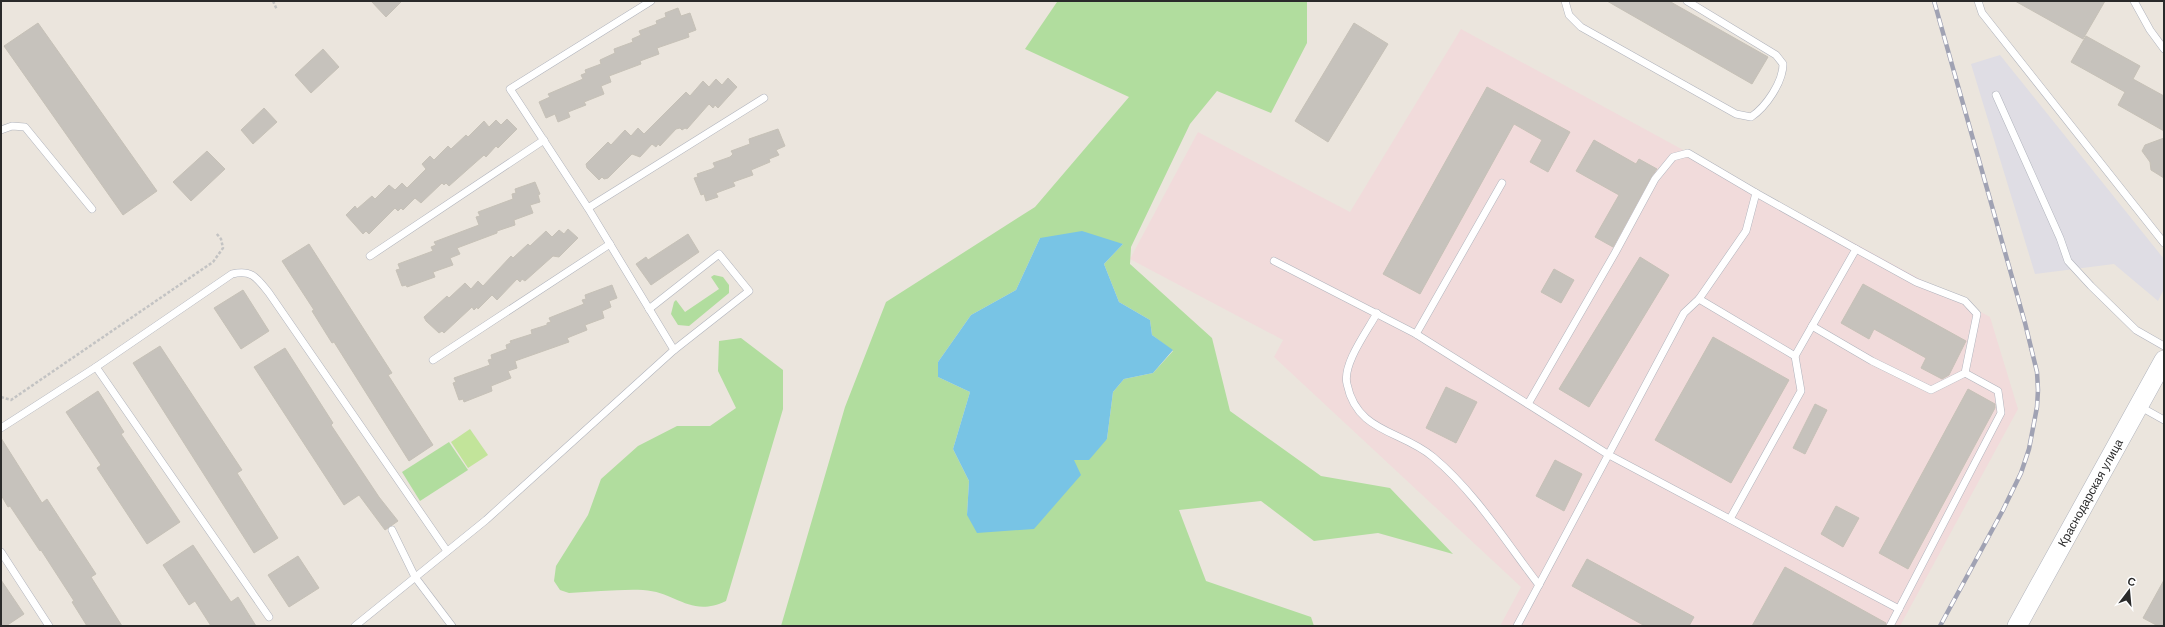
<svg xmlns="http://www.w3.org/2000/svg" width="2165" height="627" font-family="Arial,sans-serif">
<rect width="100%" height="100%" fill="#ebe5dd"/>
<path fill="#dfdde4" d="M2000 55 2164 259V289L2158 301 2114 264 2035 274 1971 64Z"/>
<path fill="#f1dbdb" d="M1461 29 1990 317 2018 409 1900 626H1500L1521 587 1274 357 1283 340 1130 259 1198 132 1350 212Z"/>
<g fill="#b1dd9e" fill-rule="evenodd">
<path d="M1307 1V43L1271 113 1217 91 1190 124 1131 247 1130 264 1212 338 1230 411 1321 476 1390 488 1453 554 1378 533 1314 541 1261 501 1179 510 1206 581 1311 617 1314 626H781L845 407 886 302 1035 207 1129 97 1025 49 1057 2ZM1040 238 1123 244 1104 264 1119 302 1150 320 1152 335 1173 351 1153 373 1124 379 1113 392 1107 439 1074 460 967 515 969 481 953 449 970 392 938 377V362L971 315 1016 290Z"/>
<path d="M714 275 723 277 729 285V293L689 326 678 325 671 314 674 302 676 300 685 312 719 289 711 277Z"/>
<path d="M741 338 783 370V409L726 601C690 618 677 592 643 590 619 589 593 592 569 593L560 590 554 581 556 566 588 515 601 479 638 446 677 426H710L736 408 718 371 719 341Z"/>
<path d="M449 442 468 470 420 501 402 472Z"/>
</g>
<path fill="#c2e49a" d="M470 429 488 455 468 468 451 442Z"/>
<path fill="#78c4e5" d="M1082 231 1123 244 1104 264 1119 302 1150 320 1152 335 1173 350 1153 373 1124 379 1113 392 1107 439 1089 460H1074L1081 475 1034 529 977 533 967 515 969 481 953 449 970 392 938 377V362L971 315 1016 290 1040 238Z"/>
<g fill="#c6c2bc" stroke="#c6c1b7">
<path d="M371 1H402L386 17Z"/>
<path d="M1607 1H1669L1768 57 1752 84Z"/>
<path d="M2015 1H2105L2083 39Z"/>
<path d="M678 8 681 16 690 13 696 30 688 33 689 37 657 48 659 54 640 61 641 64 609 76 611 82 601 86 604 94 584 102 586 105 568 112 570 117 558 122 555 114 546 118 539 102 550 97 548 94 583 79 581 75 586 73 585 70 601 64 600 60 615 53 614 49 633 42 632 39 641 35 639 31 657 24 656 21 666 17 665 13Z"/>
<path d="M38 23 157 191 123 215 4 46Z"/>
<path d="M1354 23 1388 44 1328 142 1295 121Z"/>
<path d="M2086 36 2140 66 2133 79 2164 96V131L2118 105 2125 92 2071 62Z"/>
<path d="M323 49 339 67 311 93 295 75Z"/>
<path d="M728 78 737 87 718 108 715 105 713 108 709 104 687 129 685 128 682 130 680 128 676 129 660 146 658 144 656 147 652 144 640 157 632 154 608 178 604 179 602 177 599 180 587 168 586 164 608 142 611 145 625 130 631 136 638 128 644 134 686 92 690 96 703 81 709 87 716 79 722 85Z"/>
<path d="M1487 87 1570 132 1548 172 1530 162 1542 140 1514 124 1420 294 1383 274Z"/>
<path d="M264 108 277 122 253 144 241 130Z"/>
<path d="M507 119 517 129 498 148 496 146 486 157 484 155 449 186 446 183 444 185 442 183 421 203 415 198 403 210 401 208 398 211 395 208 369 234 366 231 363 234 346 215 355 206 357 209 372 196 375 199 389 185 395 190 402 183 407 188 426 169 422 164 430 156 434 160 448 146 451 149 466 135 468 137 484 121 489 127 496 120 501 125Z"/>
<path d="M778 129 785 146 776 150 779 155 769 159 770 162 751 170 753 175 733 182 735 186 716 193 718 197 706 201 704 194 701 195 694 178 698 177 697 174 712 169 715 167 713 163 730 157 733 154 731 151 750 144 749 139Z"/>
<path d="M2164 138V178L2151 170 2150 162 2142 151 2145 145Z"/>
<path d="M1594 140 1636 164 1639 159 1657 169 1651 177 1613 247 1595 237 1619 195 1576 171Z"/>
<path d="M207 151 225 169 191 201 173 182Z"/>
<path d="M535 182 540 194 538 195 540 202 530 205 533 213 514 220 515 225 497 231V233L457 248 460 254 450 258 453 265 433 272 435 277 407 287 406 285 402 286 396 270 400 269 398 264 433 251 431 247 436 245 434 242 479 225 476 217 480 216 478 212 513 199 512 194 516 193 515 189Z"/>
<path d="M568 229 578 238 559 257 553 256 525 281 522 279 520 282 517 279 497 300 492 295 478 309 477 307 474 310 472 307 444 333 442 331 439 333 426 321 424 317 447 296 449 298 465 283 471 289 478 281 483 286 511 256 513 258 528 244 530 246 546 231 552 237 559 230 564 234Z"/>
<path d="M688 234 699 252 651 285 636 264 646 257 648 260Z"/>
<path d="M309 244 392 373 388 375 433 445 409 461 334 342 332 343 312 311 314 310 282 261Z"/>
<path d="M1640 257 1669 275 1589 407 1559 389Z"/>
<path d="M1554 269 1574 280 1561 303 1541 292Z"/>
<path d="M1863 284 1966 341 1949 375 1942 379 1921 368 1926 358 1874 329 1869 339 1841 323Z"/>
<path d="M612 285 617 298 609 301 611 307 602 311 604 318 585 325 587 330 567 338 569 342 515 361 517 368 508 371 511 378 491 386 492 391 464 402 463 399 459 400 453 383 456 382 454 378 490 365 488 360 492 359 491 355 507 349 506 345 511 343 510 341 532 334 531 330 547 325V323L551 322 549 318 584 304 582 300 586 299 585 295Z"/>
<path d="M243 290 269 331 241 349 214 308Z"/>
<path d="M1713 337 1789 380 1731 483 1655 440Z"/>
<path d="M160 346 242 470 237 473 278 538 254 553 133 363Z"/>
<path d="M285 348 333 423 331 425 379 497 398 521 385 530 359 495 344 505 254 367Z"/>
<path d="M1446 387 1477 402 1456 443 1426 428Z"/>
<path d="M1968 389 1995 404V408L1908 569 1879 553Z"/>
<path d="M98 391 124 432 121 434 180 522 147 544 97 468 101 465 66 412Z"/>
<path d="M1815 404 1827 410 1805 454 1793 448Z"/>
<path d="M1 438 42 503 47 499 96 574 91 577 122 626H87L72 602 74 601 41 550 40 551 10 506 8 507 1 495Z"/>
<path d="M1555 460 1582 474 1564 511 1536 496Z"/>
<path d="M1836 506 1859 518 1843 547 1821 534Z"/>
<path d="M193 545 231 602 238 597 256 626H211L195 601 189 605 163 565Z"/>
<path d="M298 556 319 588 289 607 268 575Z"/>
<path d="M1587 559 1694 617 1689 626H1645L1572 586Z"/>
<path d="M1785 567 1886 623 1885 626H1752Z"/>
<path d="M1 580 24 614 6 626H1Z"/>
<path d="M2164 580V626H2158L2143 618Z"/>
</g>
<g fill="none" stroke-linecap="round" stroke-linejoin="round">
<g stroke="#b0b3bc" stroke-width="8">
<g id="lane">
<path d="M651 1 510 89 588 208 674 350"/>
<path d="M1565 1 1569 15 1581 27 1736 114 1751 117C1766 107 1783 82 1783 64L1776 55 1687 1"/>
<path d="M1978 1 1982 13 2164 243"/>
<path d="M2134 1 2150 30 2164 49"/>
<path d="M1996 95 2060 238 2068 261 2091 286 2136 330 2164 346"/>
<path d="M1 130 12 126 25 127 92 209"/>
<path d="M1756 193 1856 249 1795 356"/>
<path d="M588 208 764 98"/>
<path d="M370 256 544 140"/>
<path d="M1274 261 1416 334 1609 455 1899 609"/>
<path d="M1377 313C1368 330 1342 364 1347 384 1357 433 1401 430 1433 457 1475 492 1506 542 1539 585"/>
<path d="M1812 326 1872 361 1931 390 1965 373 1977 314 1965 301 1916 282 1856 249"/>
<path d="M1416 334 1502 183"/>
<path d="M433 360 610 244"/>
<path d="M96 367 269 617"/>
<path d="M1528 404 1615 253 1655 179 1673 157 1688 153 1756 193 1746 231 1699 299"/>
<path d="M2139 406 2164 420"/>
<path d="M1 428 96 367 232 274C252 269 257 278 269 293L447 551"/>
<path d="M392 530 415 577 452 626"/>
<path d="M1 552 49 626"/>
<path d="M355 626 486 520 674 350 749 291 719 254 649 309"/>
<path d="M1517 626 1684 313 1699 299 1795 356 1801 391 1730 519"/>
<path d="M1890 626 2001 413 1998 391 1965 373"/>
</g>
</g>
<g stroke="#b0b3bc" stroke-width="20">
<g id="secondary">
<path id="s1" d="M2017 626 2164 360"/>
</g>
</g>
<g stroke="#c3c3c3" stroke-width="2.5" stroke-dasharray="3 2" stroke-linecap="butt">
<path d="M273 1 277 10"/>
<path d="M1 397 11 400 213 262 223 248 221 239 216 233"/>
</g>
<use href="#lane" stroke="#fff" stroke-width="7"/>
<use href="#secondary" stroke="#fff" stroke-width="19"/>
<g stroke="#a0a2b3" stroke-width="4.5">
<path id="rail" d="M1934 1 2025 323 2037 372 2038 390 2037 407 2029 449 2021 473 2003 510 1940 626"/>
</g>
<use href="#rail" stroke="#fff" stroke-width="3" stroke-dasharray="9" stroke-linecap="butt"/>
</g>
<g text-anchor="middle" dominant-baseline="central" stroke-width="4" stroke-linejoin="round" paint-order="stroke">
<g font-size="12" fill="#2a2a2a" stroke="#fff">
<text stroke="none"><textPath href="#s1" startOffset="152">Краснодарская улица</textPath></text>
</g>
</g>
<rect width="2165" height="627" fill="none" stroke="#2a2a2a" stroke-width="4"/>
<g transform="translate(2129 591) rotate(16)" stroke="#ffffff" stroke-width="3" paint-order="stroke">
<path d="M0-3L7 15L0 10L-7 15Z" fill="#2a2a2a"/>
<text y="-6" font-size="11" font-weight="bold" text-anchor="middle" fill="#2a2a2a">С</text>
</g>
</svg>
